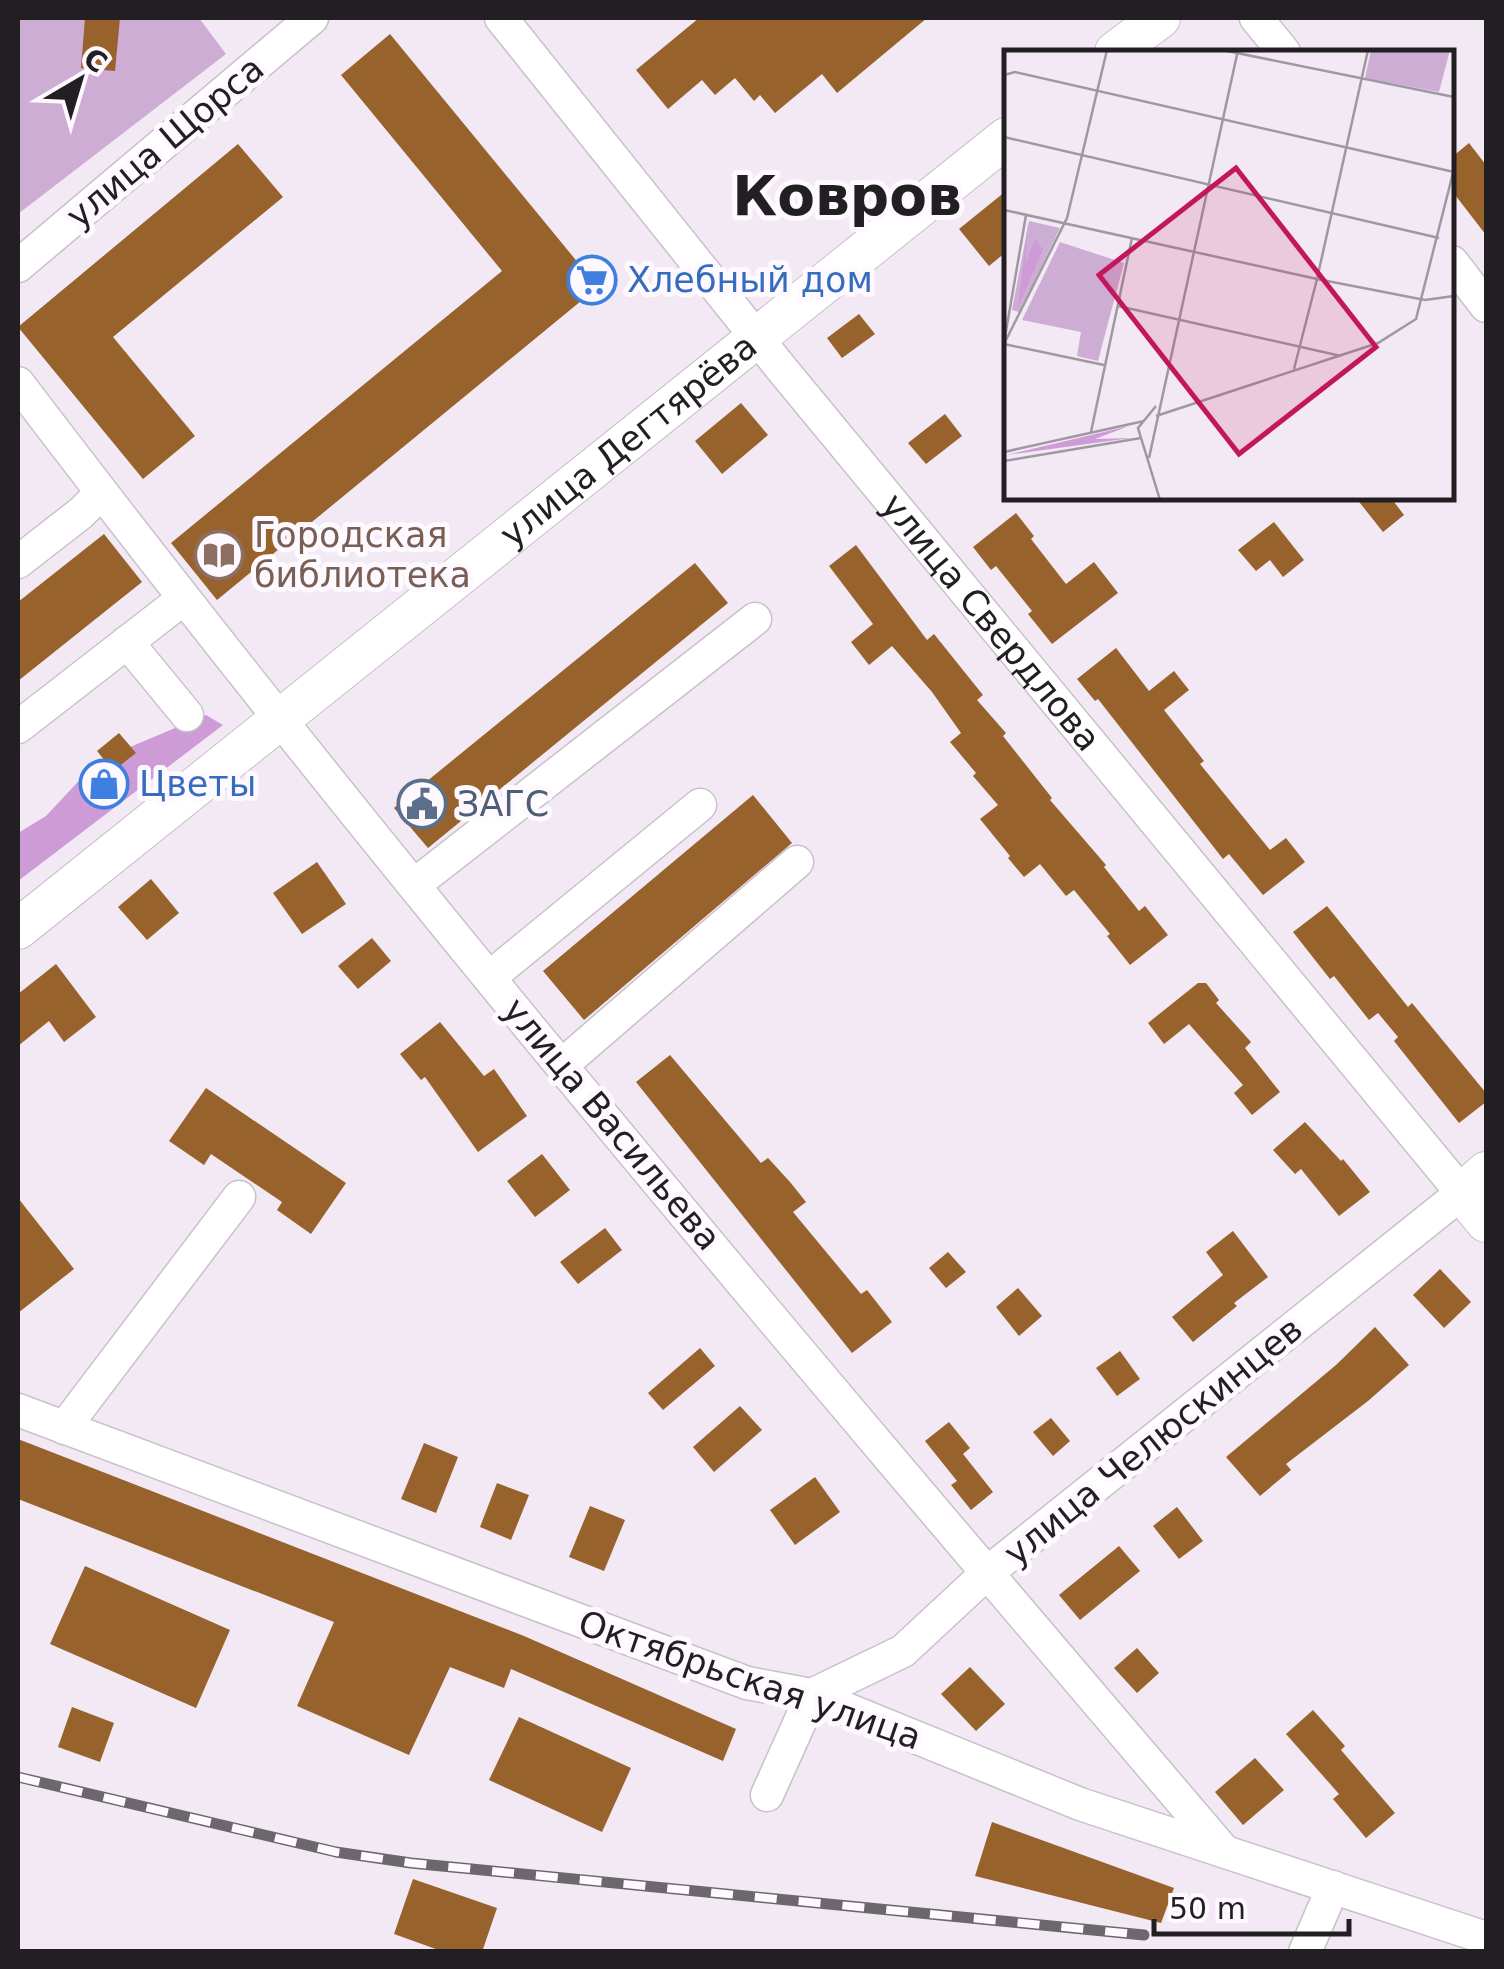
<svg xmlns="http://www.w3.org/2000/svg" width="1504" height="1969" font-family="'DejaVu Sans',sans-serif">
<rect width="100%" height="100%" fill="#f3e9f4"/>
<path fill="#ceadd5" d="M18 18H199L226 54 18 214Z"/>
<path fill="#cd9cd7" d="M206 715 223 725 18 881V833L46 816 88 771 111 755Z"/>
<g fill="#97622b">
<path d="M85 18H120L115 71 81 68Z"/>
<path d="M699 18H927L837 93 822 74 775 113 760 95 754 101 735 78 715 95 702 80 668 109 636 70Z"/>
<path d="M390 34 598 287 217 600 171 543 502 271 341 75Z"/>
<path d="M1469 143 1486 165V235L1452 191V157Z"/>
<path d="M238 144 283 197 113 337 195 436 143 479 18 327Z"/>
<path d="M1006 191V252L989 266 959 229Z"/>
<path d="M859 314 875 334 842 358 827 338Z"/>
<path d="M741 403 768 435 722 474 695 441Z"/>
<path d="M945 414 962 436 926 464 908 443Z"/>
<path d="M1356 498H1391L1404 515 1383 532Z"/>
<path d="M1016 513 1034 536 1031 539 1066 584 1094 562 1118 593 1052 644 1028 614 1032 611 996 566 991 570 973 547Z"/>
<path d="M1274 522 1304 560 1283 577 1270 560 1256 571 1238 550Z"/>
<path d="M104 534 142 582 18 681V602Z"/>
<path d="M856 545 927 640 934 634 983 695 977 700 1006 733 1003 736 1052 798 1050 800 1106 865 1104 867 1139 911 1145 906 1168 935 1130 965 1107 936 1110 934 1074 890 1066 896 1040 864 1024 877 1008 858 1010 856 980 819 998 805 973 776 976 773 950 742 961 733 932 692 892 646 869 665 851 642 873 624 829 566Z"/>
<path d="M695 563 728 603 428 848 394 808Z"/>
<path d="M1116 648 1149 691 1174 671 1189 690 1164 710 1204 761 1200 764 1270 850 1286 838 1305 862 1263 895 1229 854 1223 859 1098 699 1095 701 1077 679Z"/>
<path d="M119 733 136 753 113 771 97 751Z"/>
<path d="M753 795 792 843 584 1020 543 971Z"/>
<path d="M317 862 346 904 302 934 273 893Z"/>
<path d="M151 879 179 913 147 940 118 907Z"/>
<path d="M1327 906 1408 1007 1412 1003 1486 1093V1102L1459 1123 1394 1041 1398 1037 1378 1013 1369 1020 1334 976 1330 979 1293 932Z"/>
<path d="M372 938 391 961 358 989 338 966Z"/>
<path d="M56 964 96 1017 64 1042 49 1021 18 1046V994Z"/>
<path d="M1198 983H1206L1219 1000 1216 1003 1251 1042 1245 1048 1280 1092 1252 1115 1234 1093 1243 1085 1189 1024 1164 1044 1148 1023Z"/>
<path d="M440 1022 484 1076 494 1069 527 1116 478 1152 425 1077 421 1080 400 1054Z"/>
<path d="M670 1055 761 1163 768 1158 790 1182 806 1202 793 1212 861 1294 867 1290 892 1322 852 1353 636 1082Z"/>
<path d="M206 1088 346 1183 311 1234 277 1210 282 1202 211 1154 204 1165 169 1141Z"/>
<path d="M1305 1122 1341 1161 1343 1159 1370 1192 1339 1216 1301 1169 1295 1174 1273 1150Z"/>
<path d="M542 1154 570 1190 535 1217 507 1181Z"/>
<path d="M18 1198 74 1269 18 1313Z"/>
<path d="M605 1228 622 1250 578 1284 560 1262Z"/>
<path d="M1233 1231 1268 1277 1234 1303 1237 1306 1193 1342 1172 1317 1223 1275 1206 1252Z"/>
<path d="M948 1252 966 1272 946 1288 929 1268Z"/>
<path d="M1440 1269 1471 1302 1444 1328 1413 1295Z"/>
<path d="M1018 1288 1042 1316 1019 1336 996 1307Z"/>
<path d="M1375 1327 1409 1365 1368 1401 1286 1464 1291 1470 1260 1496 1226 1457 1336 1365Z"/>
<path d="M700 1348 715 1366 663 1410 648 1393Z"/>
<path d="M1120 1351 1140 1379 1117 1396 1096 1368Z"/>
<path d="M740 1406 762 1430 714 1472 693 1447Z"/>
<path d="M1051 1418 1070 1441 1053 1456 1033 1432Z"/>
<path d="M949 1422 970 1448 963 1454 993 1492 971 1510 951 1485 957 1481 925 1441Z"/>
<path d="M18 1439 524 1636 736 1729 723 1761 511 1669 504 1688 450 1667 409 1755 297 1706 334 1622 18 1499Z"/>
<path d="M424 1443 458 1457 436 1513 401 1499Z"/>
<path d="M815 1477 840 1512 795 1545 770 1510Z"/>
<path d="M497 1483 529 1495 511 1540 480 1527Z"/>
<path d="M590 1506 625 1520 604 1571 569 1557Z"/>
<path d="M1177 1507 1203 1541 1179 1559 1153 1526Z"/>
<path d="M1119 1546 1140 1571 1080 1620 1059 1595Z"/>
<path d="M85 1566 230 1630 196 1708 50 1644Z"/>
<path d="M1137 1648 1159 1673 1137 1693 1114 1668Z"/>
<path d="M970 1667 1005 1704 976 1731 941 1694Z"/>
<path d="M72 1707 114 1723 100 1762 58 1747Z"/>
<path d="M1313 1710 1345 1746 1341 1750 1395 1813 1366 1838 1333 1799 1339 1794 1286 1734Z"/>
<path d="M519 1717 631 1768 602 1832 489 1780Z"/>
<path d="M1255 1758 1284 1790 1243 1825 1215 1792Z"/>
<path d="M992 1822 1174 1888 1161 1923 975 1876Z"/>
<path d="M413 1879 497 1908 482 1952H444L394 1934Z"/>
</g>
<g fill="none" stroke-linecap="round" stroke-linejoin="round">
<g stroke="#c9c0cb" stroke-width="35">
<g id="minor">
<path id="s1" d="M501 18 781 368 1462 1193 987 1573 903 1651 812 1695 767 1795"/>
<path d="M1256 18 1284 52"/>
<path d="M1452 262 1486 306"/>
<path d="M18 266 312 18"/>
<path d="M18 383C401 887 813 1369 1224 1851"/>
<path d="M18 562 81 513 101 493"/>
<path d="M127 642 187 715"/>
<path d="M18 727 183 599"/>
<path d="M414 885 755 619"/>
<path d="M490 977 700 805"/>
<path d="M562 1065 797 862"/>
<path d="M18 1410 747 1683 812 1695 1080 1804 1486 1938"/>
<path d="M64 1428 239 1197"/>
<path d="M1305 1952 1333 1887"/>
</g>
</g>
<g stroke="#c9c0cb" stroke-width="42">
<g id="major">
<path d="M1115 52 1160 18"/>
<path id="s2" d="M18 929 1006 138"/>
<path d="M1486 1172 1462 1193 1486 1222"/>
</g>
</g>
<use href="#minor" stroke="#fff" stroke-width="32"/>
<use href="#major" stroke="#fff" stroke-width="40"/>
<g stroke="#6c676d" stroke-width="11">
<path id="rail" d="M18 1777 336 1852 411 1863 1144 1935"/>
</g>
<use href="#rail" stroke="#fef8ff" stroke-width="8" stroke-dasharray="22" stroke-linecap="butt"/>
</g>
<defs>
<g id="supermarket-ring" transform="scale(2.5)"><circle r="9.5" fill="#fef8ff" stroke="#3f7fe0" stroke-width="1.5"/><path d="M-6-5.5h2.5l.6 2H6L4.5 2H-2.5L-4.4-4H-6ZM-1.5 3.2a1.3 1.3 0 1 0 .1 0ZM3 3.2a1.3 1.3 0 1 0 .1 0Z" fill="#3f7fe0"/></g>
<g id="library-ring" transform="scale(2.5)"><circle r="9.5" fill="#fef8ff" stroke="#8d6e63" stroke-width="1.5"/><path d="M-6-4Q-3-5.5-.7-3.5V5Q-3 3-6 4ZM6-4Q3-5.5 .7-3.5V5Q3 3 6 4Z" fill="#8d6e63"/></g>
<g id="shop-ring" transform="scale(2.5)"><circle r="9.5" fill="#fef8ff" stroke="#3f7fe0" stroke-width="1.5"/><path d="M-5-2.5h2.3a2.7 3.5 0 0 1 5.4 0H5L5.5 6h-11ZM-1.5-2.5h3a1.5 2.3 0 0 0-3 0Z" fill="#3f7fe0"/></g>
<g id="civic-ring" transform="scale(2.5)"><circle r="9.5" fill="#fef8ff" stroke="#5c6f8a" stroke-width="1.5"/><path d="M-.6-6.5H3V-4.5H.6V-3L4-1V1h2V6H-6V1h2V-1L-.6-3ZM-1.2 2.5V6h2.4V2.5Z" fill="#5c6f8a"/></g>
</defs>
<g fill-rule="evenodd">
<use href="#supermarket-ring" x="592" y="280"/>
<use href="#library-ring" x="219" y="555"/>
<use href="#shop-ring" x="104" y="784"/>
<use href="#civic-ring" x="422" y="804"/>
</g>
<g text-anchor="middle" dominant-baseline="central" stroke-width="10" stroke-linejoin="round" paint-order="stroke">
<g font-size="35" fill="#221f23" stroke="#fef8ff">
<text transform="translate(165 142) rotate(-40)">улица Щорса</text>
<text stroke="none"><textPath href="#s2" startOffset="782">улица Дегтярёва</textPath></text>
<text stroke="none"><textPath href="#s1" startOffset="778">улица Свердлова</textPath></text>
<text transform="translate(612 1124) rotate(50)">улица Васильева</text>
<text transform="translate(1153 1441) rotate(-39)">улица Челюскинцев</text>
<text transform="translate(750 1680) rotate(19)">Октябрьская улица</text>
</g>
<g font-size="35" fill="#366cbe" stroke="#fef8ff" text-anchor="start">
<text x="627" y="280">Хлебный дом</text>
<text x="139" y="784">Цветы</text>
</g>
<g font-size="35" fill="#785e54" stroke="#fef8ff" text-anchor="start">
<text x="254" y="535">Городская<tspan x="254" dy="40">библиотека</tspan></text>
</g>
<g font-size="35" fill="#4e5e75" stroke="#fef8ff" text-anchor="start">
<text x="457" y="804">ЗАГС</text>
</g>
<g font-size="55" font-weight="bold" fill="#221f23" stroke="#fef8ff">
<text x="847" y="196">Ковров</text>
</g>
</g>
<g transform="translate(1004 50)">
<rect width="450" height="450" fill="#f3e9f4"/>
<path d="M367 0H446L435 42 361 28ZM25 171 56 178 15 262 8 260ZM56 192 120 213 94 311 73 306 77 282 18 270Z" fill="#ceadd5"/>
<path d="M24 172 21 215 31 189 39 199 14 258ZM125 376 91 389 127 388 2 405Z" fill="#cd9cd7"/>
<path fill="none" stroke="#9f98a0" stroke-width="2.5" d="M218 0 450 47M364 0 313 229 421 250 450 246M0 25 11 22 450 122M0 87 435 188M0 160 313 229 290 319M114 256 337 306M1 287 22 165M0 294 63 168 103 0M0 294 100 315M152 356 134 378 156 450M152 366 374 293 412 269 450 119M87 382 128 188M0 402 140 371M145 408 234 0M0 411 137 388"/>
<path fill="#c2185b" fill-opacity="0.15" stroke="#c2185b" stroke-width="5" d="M232 118 372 297 235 404 95 225Z"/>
<rect width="450" height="450" fill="none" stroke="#221f23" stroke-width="5"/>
</g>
<rect width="1504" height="1969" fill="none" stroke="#221f23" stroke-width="40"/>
<g transform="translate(80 80) rotate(38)" stroke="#fef8ff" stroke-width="8" paint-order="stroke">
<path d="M0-8L18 38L0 25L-18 38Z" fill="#221f23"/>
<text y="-15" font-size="28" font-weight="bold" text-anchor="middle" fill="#221f23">С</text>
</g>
<path d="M1154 1919v15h195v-15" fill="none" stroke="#221f23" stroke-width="5"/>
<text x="1169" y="1919" font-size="30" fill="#221f23" stroke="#fef8ff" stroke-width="8" paint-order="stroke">50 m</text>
</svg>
